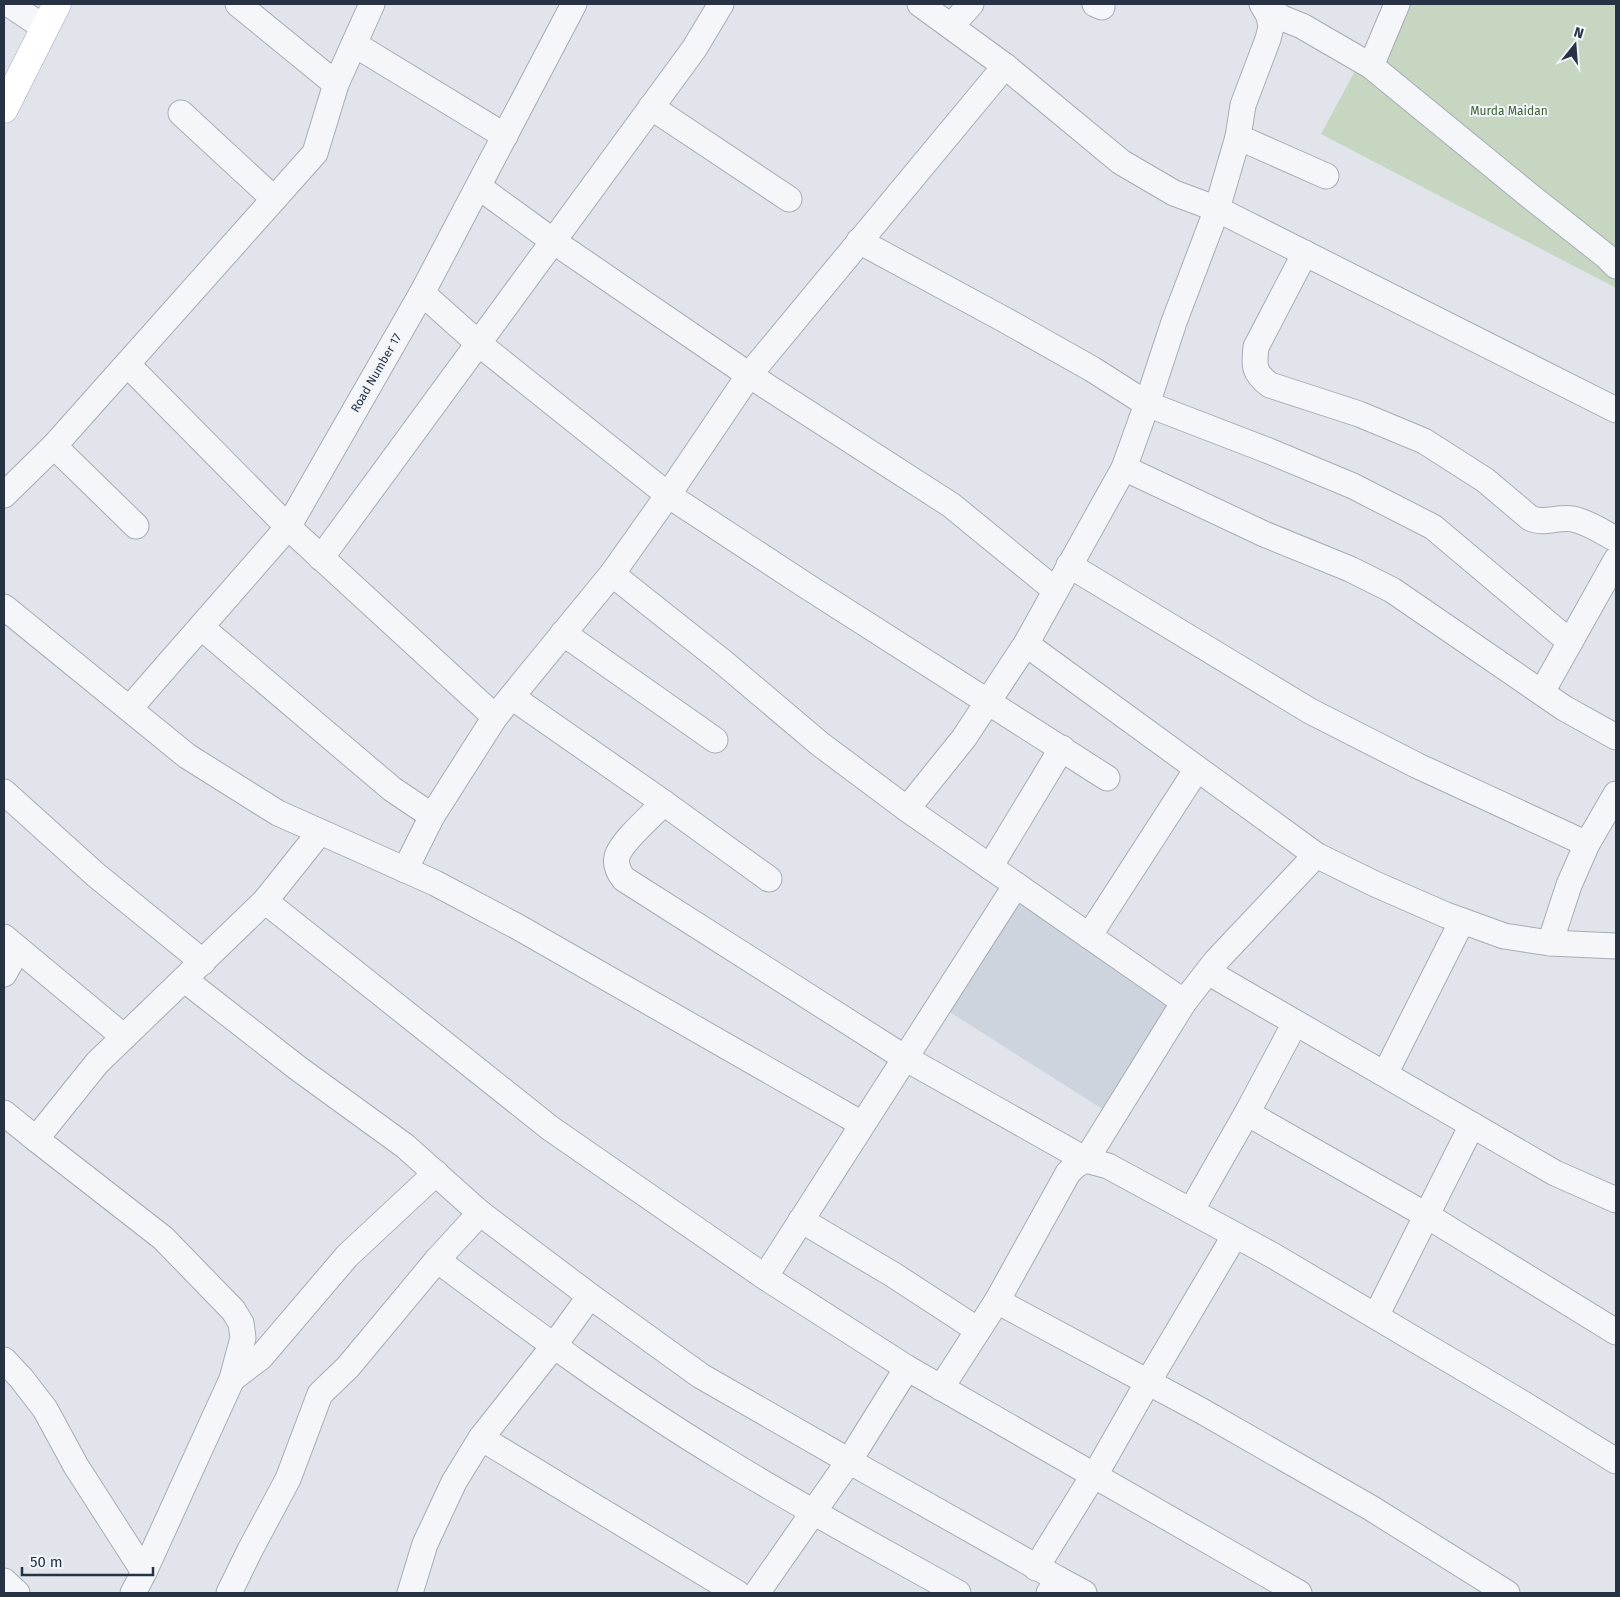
<svg xmlns="http://www.w3.org/2000/svg" width="1620" height="1597" font-family="'Fira Sans',sans-serif">
<rect width="100%" height="100%" fill="#e1e5eb"/>
<path fill="#ced4dd" d="M1018 898 1175 1000 1107 1112 948 1011Z"/>
<path fill="#c7d6c1" d="M1391 4H1616V288L1321 134Z"/>
<g fill="none" stroke-linecap="round" stroke-linejoin="round">
<g stroke="#a5acb6" stroke-width="27">
<g id="minor">
<path d="M9 4 45 28"/>
<path d="M238 4 336 84"/>
<path d="M920 4 1005 66 1121 162 1174 193 1217 209 1616 410"/>
<path d="M1095 4 1102 7"/>
<path d="M1264 6 1282 18 1302 26 1371 66 1530 196 1606 256 1616 266"/>
<path d="M951 26 971 4"/>
<path d="M354 44 505 136"/>
<path d="M1371 66 1397 4"/>
<path d="M651 107 789 199"/>
<path d="M181 113 274 199"/>
<path d="M1238 137 1326 176"/>
<path d="M479 187 553 241 749 375 951 505 1055 590"/>
<path d="M859 241 1005 320 1092 369 1147 404 1269 451 1353 486 1433 527 1570 642"/>
<path d="M1305 253 1256 347C1254 365 1253 373 1270 385L1359 414 1424 441 1485 480 1530 518C1544 525 1557 516 1573 519 1588 522 1602 532 1616 539"/>
<path d="M422 293 478 343 668 495 805 585 1107 778"/>
<path d="M128 365 288 527 495 717"/>
<path d="M54 446 136 526"/>
<path d="M1124 468 1264 534 1350 569 1392 590 1564 708 1616 737"/>
<path d="M4 495 54 446 315 153 336 84 372 4"/>
<path d="M321 558 694 49 721 4"/>
<path d="M1069 565 1310 711 1418 766 1587 844"/>
<path d="M612 574 723 662 820 744 907 809 1184 1002"/>
<path d="M4 607 187 756 278 813 435 883 518 927 862 1124"/>
<path d="M201 627 392 789 432 816"/>
<path d="M563 633 715 740"/>
<path d="M1026 644 1316 855 1375 884 1446 915 1504 936 1550 943 1616 946"/>
<path d="M1542 692 1616 560"/>
<path d="M512 697 664 803 769 879"/>
<path d="M130 708 288 527 422 293 574 4"/>
<path d="M4 792 96 875 203 962"/>
<path d="M664 803C653 814 620 843 617 857 615 866 619 873 624 879L905 1058 1086 1160 1184 1002 1216 961 1316 855"/>
<path d="M907 809 964 738 1026 644 1124 468 1147 404 1174 322 1217 209 1238 137 1243 105 1268 39 1271 27 1269 16 1262 4"/>
<path d="M990 867 1062 748"/>
<path d="M405 870 432 816 495 717 612 574 668 495 749 375 1005 66"/>
<path d="M265 901 320 832"/>
<path d="M1089 936 1197 769"/>
<path d="M4 937 124 1037"/>
<path d="M1550 943 1569 885 1587 844 1616 794"/>
<path d="M1208 972 1555 1173 1616 1200"/>
<path d="M4 974 18 949"/>
<path d="M185 980 299 1069 405 1146 480 1213 590 1296 701 1376 849 1461 907 1368"/>
<path d="M1385 1074 1462 921"/>
<path d="M4 1113 36 1139 97 1063 265 901 550 1128 765 1277 907 1368 1299 1593"/>
<path d="M1247 1113 1426 1215 1616 1332"/>
<path d="M36 1139 163 1238 233 1310 241 1323 243 1338 232 1379 144 1572"/>
<path d="M1191 1211 1247 1113 1295 1023"/>
<path d="M801 1220 892 1274 978 1330"/>
<path d="M437 1260C530 1329 623 1398 722 1458 799 1506 880 1549 958 1593"/>
<path d="M765 1277 1016 885"/>
<path d="M997 1301 1200 1410 1371 1508 1507 1593"/>
<path d="M1376 1316 1472 1125"/>
<path d="M4 1360 21 1378 45 1409 76 1466 144 1572 133 1593"/>
<path d="M232 1379 261 1357 347 1256 436 1173"/>
<path d="M941 1388 997 1301 1068 1173 1076 1165 1086 1160 1108 1166 1272 1255 1522 1403 1616 1461"/>
<path d="M481 1438 553 1347 590 1296"/>
<path d="M1036 1568 1093 1476 1095 1475 1148 1382 1235 1235"/>
<path d="M1058 1579 1084 1593"/>
<path d="M4 1581 17 1593"/>
<path d="M229 1593 250 1550 288 1479 320 1394 348 1367 437 1260 480 1213"/>
<path d="M410 1593 425 1544 454 1482 481 1438 737 1593"/>
<path d="M757 1593 849 1461 1058 1579 1049 1593"/>
</g>
</g>
<g stroke="#9faab8" stroke-width="29">
<path id="major" d="M4 109 57 4"/>
</g>
<use href="#minor" stroke="#f4f6f9" stroke-width="25"/>
<use href="#major" stroke="#fff" stroke-width="28"/>
</g>
<g text-anchor="middle" dominant-baseline="central" stroke-width="4" stroke-linejoin="round" paint-order="stroke">
<g font-size="12" fill="#3e6233" stroke="#f1f4f8">
<text x="1509" y="111">Murda Maidan</text>
</g>
<g font-size="12" fill="#273344" stroke="#f1f4f8">
<text transform="translate(376 373) rotate(-60)">Road Number 17</text>
</g>
</g>
<rect width="1620" height="1597" fill="none" stroke="#273344" stroke-width="10"/>
<g transform="translate(1575 45) rotate(17)" stroke="#f1f4f8" stroke-width="4" paint-order="stroke">
<path d="M0-4L9 19L0 12L-9 19Z" fill="#273344"/>
<text y="-8" font-size="14" font-weight="bold" text-anchor="middle" fill="#273344">N</text>
</g>
<path d="M22 1567v8h131v-8" fill="none" stroke="#273344" stroke-width="2.5"/>
<text x="30" y="1567" font-size="15" fill="#273344" stroke="#f1f4f8" stroke-width="4" paint-order="stroke">50 m</text>
</svg>
